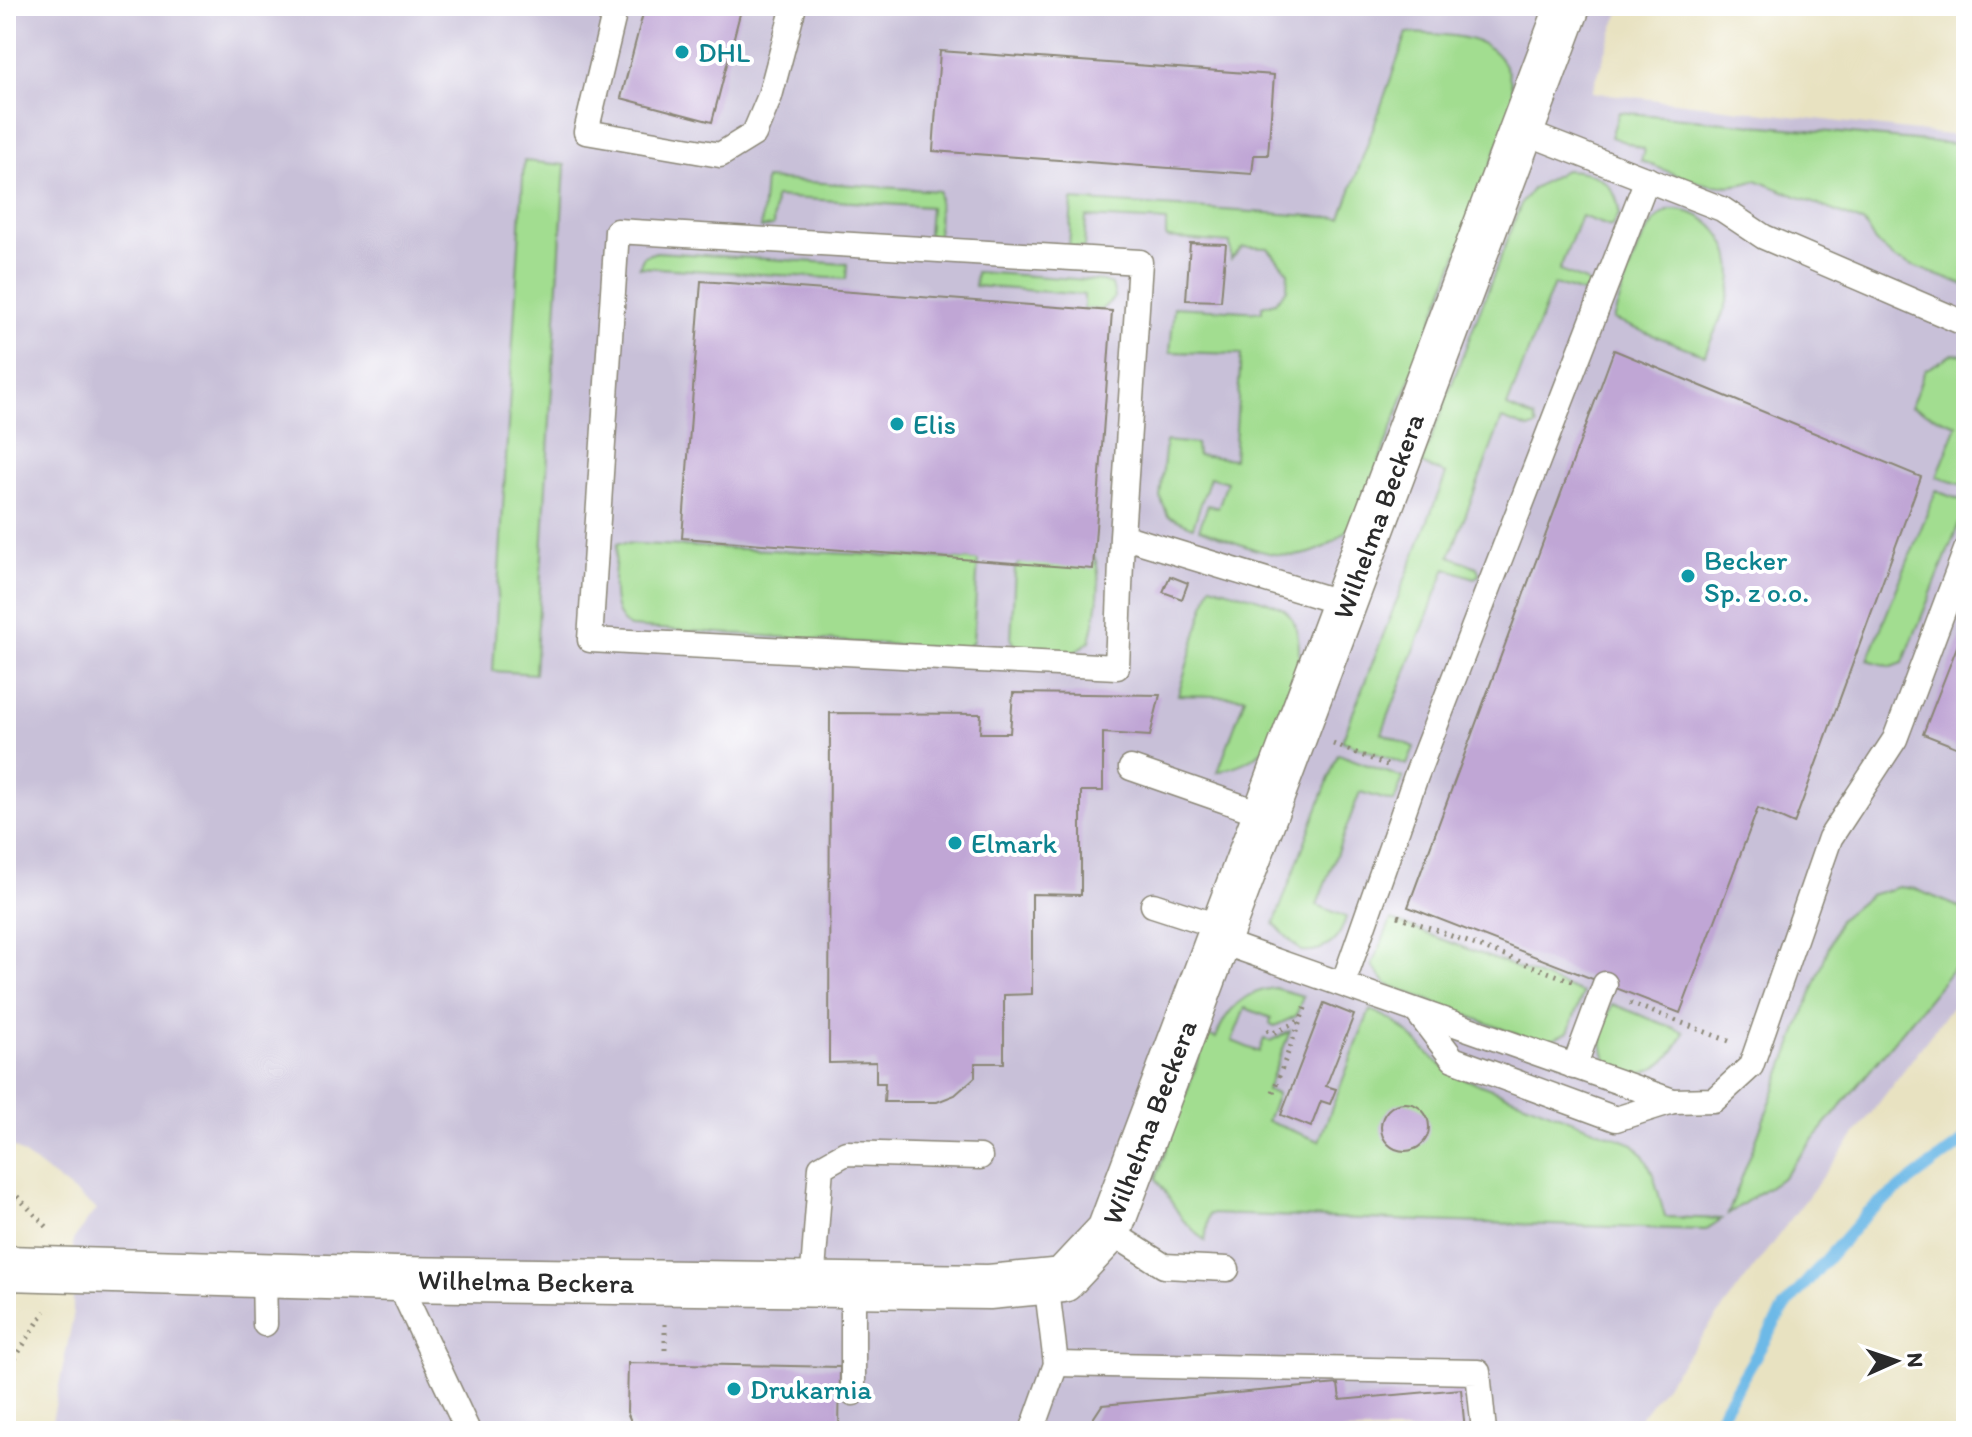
<svg xmlns="http://www.w3.org/2000/svg" width="1972" height="1437" font-family="Itim,sans-serif">
<rect width="100%" height="100%" fill="#fff"/>
<filter id="ink" filterUnits="userSpaceOnUse"><feTurbulence type="fractalNoise" baseFrequency=".0125" numOctaves="2"/><feDisplacementMap in="SourceGraphic" scale="16" xChannelSelector="R" yChannelSelector="G"/><feConvolveMatrix kernelMatrix="1 2 1 2 8 2 1 2 1" color-interpolation-filters="sRGB"/></filter>
<filter id="wash" filterUnits="userSpaceOnUse"><feTurbulence type="fractalNoise" baseFrequency=".006" numOctaves="4" result="noise"/><feDisplacementMap in="SourceGraphic" scale="32" xChannelSelector="R" yChannelSelector="G"/><feGaussianBlur stdDeviation="1.8" result="paint"/><feColorMatrix in="noise" values="0 0 0 0 0 0 0 0 0 0 0 0 0 0 0 0 0 1.4 0 .05"/><feComposite in="paint" operator="in"/></filter>
<g filter="url(#wash)">
<rect width="100%" height="100%" fill="#e8e2c1"/>
<path fill="#c8c0d8" d="M6 6H1621L1592 92 1966 137V988L1637 1422 1627 1431H50L73 1317V1240L96 1209 6 1141Z"/>
<g fill="#a2dd90" stroke="#66845e" stroke-width="2">
<path d="M1407 33C1466 36 1509 33 1514 103L1358 518C1307 580 1264 552 1199 529L1208 505 1218 508 1227 482 1210 477 1193 527 1168 516 1160 497 1166 441 1196 444 1197 455 1234 459 1241 354 1170 352 1174 307 1262 312V306L1275 302 1287 289 1288 272 1268 248 1243 247 1231 259 1230 243 1166 238V221L1086 217 1084 248 1069 247 1072 200 1341 218Z"/>
<path d="M1619 112 1966 145V286L1895 259 1875 242 1864 223 1756 180C1713 196 1682 176 1641 161L1644 149 1611 137Z"/>
<path d="M524 161 565 165 535 674 493 671Z"/>
<path d="M1565 170C1594 170 1618 183 1619 214L1611 227 1581 216 1559 271 1586 281 1589 289 1582 293 1554 284 1507 407 1534 418 1537 426 1529 429 1502 419 1450 556 1477 567 1480 575 1474 578 1446 568 1382 733 1414 747 1407 765 1342 741 1446 474 1421 464 1521 204 1532 189Z"/>
<path d="M765 179 939 191 938 238 928 235 930 207 775 197 773 226 761 228Z"/>
<path d="M1669 210C1710 208 1737 245 1731 285 1728 308 1713 334 1705 355L1613 320C1624 289 1638 225 1669 210Z"/>
<path d="M656 252 847 264 846 279 639 267 644 256Z"/>
<path d="M976 272 1103 281 1112 285 1115 297 1101 310 1084 309V295L975 286Z"/>
<path d="M1953 354 1966 355V486L1937 477 1957 425 1911 407 1925 370Z"/>
<path d="M1936 491 1966 502V506L1903 663 1892 667 1868 660Z"/>
<path d="M617 543 978 560 973 641 967 647 957 649 630 627C605 614 616 566 617 543Z"/>
<path d="M1086 543C1107 565 1097 613 1090 641L1070 656 1016 648 1011 640 1015 568 1019 563Z"/>
<path d="M1211 585C1228 591 1276 601 1287 612 1317 644 1285 736 1253 758 1243 764 1229 768 1218 772L1245 697 1178 695Z"/>
<path d="M1338 754 1403 778 1394 802 1360 792 1317 905 1346 917C1340 941 1326 953 1301 951L1274 924Z"/>
<path d="M1899 887 1915 889 1966 910V953L1783 1177 1728 1214 1839 920 1870 895Z"/>
<path d="M1391 920 1583 993 1568 1032 1546 1042 1531 1040 1386 984 1372 965Z"/>
<path d="M1275 988 1303 996 1296 1016 1275 1026 1270 1024 1271 1018 1245 1008 1232 1041 1259 1052 1264 1039 1270 1041 1290 1031 1267 1090 1277 1094 1267 1121 1319 1141 1370 1010C1413 1025 1419 1053 1455 1075L1633 1144C1654 1162 1657 1191 1665 1217L1722 1219 1705 1230 1209 1214 1205 1241 1183 1220 1156 1178 1207 1035 1216 1038C1225 1010 1245 991 1275 988Z"/>
<path d="M1612 1004 1684 1032C1670 1064 1646 1084 1611 1068 1596 1045 1603 1028 1612 1004Z"/>
</g>
<g fill="none" stroke-linecap="round" stroke-linejoin="round">
<path stroke="#6db9e7" stroke-width="12" d="M1711 1431 1784 1308 1867 1213 1966 1139"/>
</g>
<g id="blocks">
<g fill="#c0a6d5">
<path d="M645 6H742L712 122 621 98Z"/>
<path d="M940 51 1274 75 1268 155H1254L1252 174 933 151Z"/>
<path d="M1190 243 1226 244 1221 301 1186 300Z"/>
<path d="M701 281 1112 311 1093 569 682 538Z"/>
<path d="M1614 350 1921 477 1794 824 1758 808 1680 1013 1408 907Z"/>
<path d="M1170 576 1188 583 1182 599 1163 592Z"/>
<path d="M1960 639 1966 641V751L1923 734Z"/>
<path d="M1013 693 1160 695 1150 736 1103 733V791H1081V895L1032 894V994L1004 995V1063H975V1077L955 1095 937 1102H884L885 1083H876V1062L829 1063 830 713 981 714 980 733H1010Z"/>
<path d="M1324 1003 1354 1015 1326 1086 1336 1089 1330 1104 1321 1101 1311 1127 1281 1115Z"/>
<circle cx="1405" cy="1127" r="24"/>
<path d="M628 1363 840 1367 839 1431H635L627 1412Z"/>
<path d="M1338 1384 1340 1400 1461 1389 1465 1431H1085L1102 1405Z"/>
</g>
</g>
</g>
<g filter="url(#ink)">
<use href="#blocks" fill-opacity="0" stroke="#8a8676" stroke-width="2"/>
<g fill="none" stroke-linecap="round" stroke-linejoin="round">
<g stroke="#8a8676" stroke-width="27">
<g id="lane">
<path d="M616 6 586 132 720 155 754 134 770 96 794 6"/>
<path d="M1522 131 1722 209 1764 237 1966 324"/>
<path d="M1122 536 1117 667 590 640 617 231 1140 262 1122 536 1345 604"/>
<path d="M1131 768 1266 815"/>
<path d="M1153 905 1224 928"/>
<path d="M1219 941 1673 1101 1714 1100 1751 1066 1830 838 1895 739 1966 550"/>
<path d="M1343 984 1416 776 1647 179"/>
<path d="M1418 1013 1453 1059 1616 1119 1673 1101"/>
<path d="M1574 1067 1605 984"/>
<path d="M1109 1231 1164 1266 1227 1269"/>
<path d="M264 1275 265 1324"/>
<path d="M397 1279 468 1431"/>
<path d="M812 1285 821 1167 846 1153 980 1157"/>
<path d="M1056 1364 1478 1372 1484 1431"/>
<path d="M853 1393V1286"/>
<path d="M1032 1431 1056 1364 1046 1281"/>
</g>
</g>
<g stroke="#8a8676" stroke-width="47">
<path id="street" d="M6 1268 397 1279 989 1287 1063 1280 1109 1231 1568 6"/>
</g>
<g stroke="#8a8676" stroke-width="5" stroke-dasharray="2 6" stroke-linecap="butt">
<path d="M1333 744 1387 765"/>
<path d="M1398 916 1572 981"/>
<path d="M1630 1003 1729 1041"/>
<path d="M1267 1030 1273 1033 1299 1021"/>
<path d="M1273 1092 1307 1003"/>
<path d="M6 1185 47 1227"/>
<path d="M665 1350V1323"/>
<path d="M6 1372 45 1311"/>
</g>
<use href="#lane" stroke="#fff" stroke-width="24"/>
<use href="#street" stroke="#fff" stroke-width="44"/>
</g>
</g>
<g fill="#0f9aa8" stroke="#fff" stroke-width="3">
<circle cx="682" cy="52" r="8"/>
<circle cx="897" cy="424" r="8"/>
<circle cx="1688" cy="576" r="8"/>
<circle cx="955" cy="843" r="8"/>
<circle cx="734" cy="1389" r="8"/>
</g>
<g text-anchor="middle" dominant-baseline="central" stroke-width="8" stroke-linejoin="round" paint-order="stroke">
<g font-size="28" fill="#0d838f" stroke="#fff" text-anchor="start">
<text x="698" y="52">DHL</text>
<text x="913" y="424">Elis</text>
<text x="1704" y="560">Becker<tspan x="1704" dy="32">Sp. z o.o.</tspan></text>
<text x="971" y="843">Elmark</text>
<text x="750" y="1389">Drukarnia</text>
</g>
<g font-size="28" fill="#2b2b2b" stroke="#fff">
<text transform="translate(1378 516) rotate(-70)">Wilhelma Beckera</text>
<text transform="translate(1149 1122) rotate(-69)">Wilhelma Beckera</text>
<text transform="translate(526 1281) rotate(1)">Wilhelma Beckera</text>
</g>
</g>
<rect width="1972" height="1437" fill="none" stroke="#fff" stroke-width="32"/>
<g transform="translate(1896 1361) rotate(87)" stroke="#ffffff" stroke-width="6" paint-order="stroke">
<path d="M0-6L14 30L0 20L-14 30Z" fill="#2b2b2b"/>
<text y="-12" font-size="22" font-weight="bold" text-anchor="middle" fill="#2b2b2b">N</text>
</g>
</svg>
